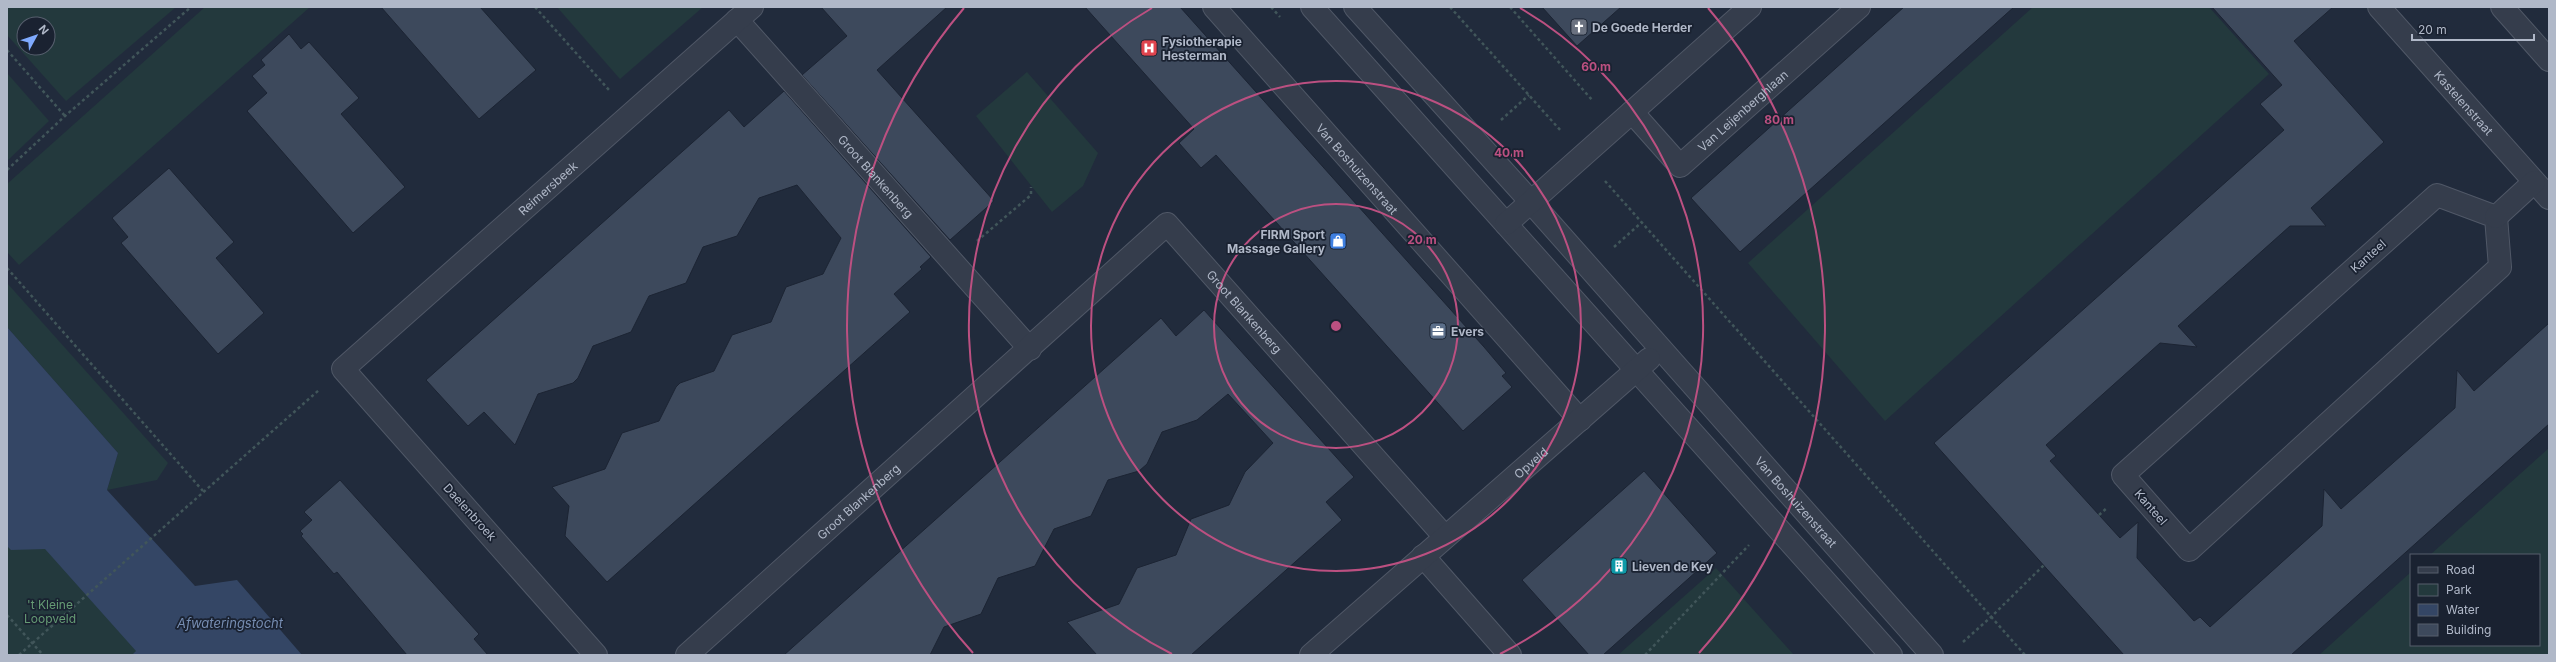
<svg xmlns="http://www.w3.org/2000/svg" width="2556" height="662" font-family="Inter,sans-serif">
<rect width="100%" height="100%" fill="#212b3c"/>
<g fill="#23393d" fill-rule="evenodd">
<path d="M7 7H176L66 101 7 35ZM24 24H48V48H24Z"/>
<path d="M205 7H310L19 265 7 252V184Z"/>
<path d="M557 7H703L620 79Z"/>
<path d="M2033 7H2209L2269 74 1885 421 1748 263Z"/>
<path d="M1027 72 1098 153 1083 186 1052 212 976 116Z"/>
<path d="M7 73 49 121 7 161Z"/>
<path d="M7 283 168 463 157 480 107 490 118 453 7 327Z"/>
<path d="M2549 448V655H2319L2411 572V645H2539V555H2430Z"/>
<path d="M7 493 140 655H7Z"/>
<path d="M1716 568 1794 655H1618Z"/>
</g>
<path fill="#344665" d="M7 327 118 453 107 490 195 586 237 580 302 655H132L136 651 45 549 11 550 7 546Z"/>
<g fill="#3d495c" stroke="#1c2433">
<path d="M381 7H480L536 70 479 119Z"/>
<path d="M821 7H947L877 70 994 201 950 240 802 75 847 36Z"/>
<path d="M1085 7H1180L1484 347 1506 373 1502 376 1512 387 1463 431 1216 155 1201 168 1179 143 1194 129Z"/>
<path d="M1542 7H1621L1577 46Z"/>
<path d="M1904 7H2014L1740 252 1691 198Z"/>
<path d="M2212 7H2333L2294 41 2384 142 2311 208 2326 226H2290L2178 326 2197 347 2160 343 2046 445 2056 456 2050 461 2120 538 2138 522 2137 558 2194 621 2200 617 2210 627 2322 526 2324 489 2341 509 2455 408 2457 370 2474 391 2549 323V424L2291 655H2124L1934 443 2284 130 2260 104 2282 85Z"/>
<path d="M289 34 301 49 309 42 359 98 341 114 405 187 353 233 247 111 267 93 252 76 265 65 261 60Z"/>
<path d="M784 91 931 257 920 267 922 269 894 294 910 312 607 582 565 536 569 506 552 487 605 469 622 433 659 421 676 387 680 383 714 371 732 335 771 322 786 287 823 274 841 238 797 185 759 198 737 236 703 247 686 283 649 296 631 332 593 346 578 378 573 383 538 394 515 445 484 412 468 426 426 380 729 110 744 127Z"/>
<path d="M169 168 234 242 216 258 264 313 218 354 121 243 128 237 112 218Z"/>
<path d="M1204 310 1354 477 1326 502 1342 520 1191 655H1097L1067 622 1119 604 1137 568 1176 555 1191 519 1229 505 1245 472 1273 443 1228 394 1197 420 1162 432 1147 464 1139 471 1108 480 1091 516 1054 529 1035 566 998 578 981 614 944 627 930 655H784L1161 318 1176 336Z"/>
<path d="M1644 471 1717 553 1603 655H1589L1522 580Z"/>
<path d="M340 480 479 634 474 639 488 655H407L337 572 334 574 301 536 303 534 300 531 312 520 304 512Z"/>
</g>
<g fill="none" stroke-linecap="round" stroke-linejoin="round">
<g stroke="#505867" stroke-width="24">
<g id="minor">
<path id="s1" d="M1214 7 1580 420"/>
<path d="M1312 7 1891 655"/>
<path id="s2" d="M1355 7 1531 202 1932 655"/>
<path id="s3" d="M2379 7 2549 198"/>
<path d="M2502 7 2549 60"/>
<path id="s4" d="M737 20 1030 349"/>
<path id="s5" d="M1632 112 1680 166 1859 7"/>
<path d="M2437 195 2496 217 2500 267 2189 550 2123 475Z"/>
<path d="M2496 217 2534 182"/>
<path d="M1506 224 1750 7"/>
<path d="M1423 556 1510 655"/>
<path id="s6" d="M596 655 343 369 752 7"/>
<path id="s7" d="M687 655 1167 224 1445 537"/>
<path id="s8" d="M1311 655 1649 359"/>
</g>
</g>
<g stroke="#41565a" stroke-width="2.5" stroke-dasharray="3 3" stroke-linecap="butt">
<path d="M535 7 609 90"/>
<path d="M1271 7 1280 17"/>
<path d="M1450 7 1561 131"/>
<path d="M1510 7 1593 101"/>
<path d="M7 50 65 116"/>
<path d="M1501 120 1529 95"/>
<path d="M7 170 65 116 191 7"/>
<path d="M1605 181 2025 655"/>
<path d="M977 241 1031 195V187"/>
<path d="M1614 247 1642 222"/>
<path d="M7 268 203 491"/>
<path d="M2099 515 2108 507"/>
<path d="M7 615 43 655"/>
<path d="M1963 642 1991 617 2044 565"/>
<path d="M19 655 319 390"/>
<path d="M1645 655 1749 545"/>
</g>
<use href="#minor" stroke="#353d4c" stroke-width="22"/>
</g>
<g fill="none" stroke="#bc5081" stroke-width="2">
<circle cx="1336" cy="326" r="122"/>
<circle cx="1336" cy="326" r="245"/>
<path d="M1172 654A367 367 0 0 1 1152 8M1520 8A367 367 0 0 1 1500 654"/>
<path d="M973 653A489 489 0 0 1 964 8M1708 8A489 489 0 0 1 1699 653"/>
</g>
<defs>
<g id="church-square" transform="scale(0.9)"><rect x="-9" y="-9" width="18" height="18" rx="4" fill="#6b7280" stroke="#1a2231"/><path d="M-1.2-6h2.4v3.5h3.3v2.4h-3.3V6h-2.4V-.1h-3.3v-2.4h3.3Z" fill="#fff"/></g>
<g id="hospital-square" transform="scale(0.9)"><rect x="-9" y="-9" width="18" height="18" rx="4" fill="#e0444e" stroke="#1a2231"/><path d="M-5-5h3v3.5h4V-5h3V5h-3V1.5h-4V5h-3Z" fill="#fff"/></g>
<g id="shop-square" transform="scale(0.9)"><rect x="-9" y="-9" width="18" height="18" rx="4" fill="#3f7fe0" stroke="#1a2231"/><path d="M-5-2.5h2.3a2.7 3.5 0 0 1 5.4 0H5L5.5 6h-11ZM-1.5-2.5h3a1.5 2.3 0 0 0-3 0Z" fill="#fff"/></g>
<g id="office-square" transform="scale(0.9)"><rect x="-9" y="-9" width="18" height="18" rx="4" fill="#5c6f8a" stroke="#1a2231"/><path d="M-6-3h4V-5.5h4V-3h4V5H-6ZM-1-4.5V-3h2v-1.5ZM-6 0V1H6V0Z" fill="#fff"/></g>
<g id="building-square" transform="scale(0.9)"><rect x="-9" y="-9" width="18" height="18" rx="4" fill="#0f9aa8" stroke="#1a2231"/><path d="M-4-6H4V6H1V3H-1V6H-4ZM-2.5-4.3h1.7v1.8h-1.7ZM.8-4.3h1.7v1.8H.8ZM-2.5-1h1.7V.8h-1.7ZM.8-1h1.7V.8H.8Z" fill="#fff"/></g>
</defs>
<g fill-rule="evenodd">
<use href="#church-square" x="1579" y="27"/>
<use href="#hospital-square" x="1149" y="48"/>
<use href="#shop-square" x="1338" y="241"/>
<use href="#office-square" x="1438" y="331"/>
<use href="#building-square" x="1619" y="566"/>
</g>
<g text-anchor="middle" dominant-baseline="central" stroke-width="3.5" stroke-linejoin="round" paint-order="stroke">
<g font-size="12" font-weight="bold" fill="#b0b8c8" stroke="#1a2231" text-anchor="start">
<text x="1592" y="27">De Goede Herder</text>
<text x="1162" y="41">Fysiotherapie<tspan x="1162" dy="14">Hesterman</tspan></text>
<text x="1325" y="234" text-anchor="end">FIRM Sport<tspan x="1325" dy="14">Massage Gallery</tspan></text>
<text x="1451" y="331">Evers</text>
<text x="1632" y="566">Lieven de Key</text>
</g>
<g font-size="12" fill="#b0b8c8" stroke="#1a2231">
<text stroke="none"><textPath href="#s3" startOffset="128">Kastelenstraat</textPath></text>
<text stroke="none"><textPath href="#s5" startOffset="156">Van Leijenberghlaan</textPath></text>
<text stroke="none"><textPath href="#s1" startOffset="216">Van Boshuizenstraat</textPath></text>
<text stroke="none"><textPath href="#s4" startOffset="209">Groot Blankenberg</textPath></text>
<text stroke="none"><textPath href="#s6" startOffset="655">Reimersbeek</textPath></text>
<text transform="translate(2368 256) rotate(-42)">Kanteel</text>
<text stroke="none"><textPath href="#s7" startOffset="762">Groot Blankenberg</textPath></text>
<text stroke="none"><textPath href="#s8" startOffset="292">Opveld</textPath></text>
<text stroke="none"><textPath href="#s7" startOffset="230">Groot Blankenberg</textPath></text>
<text stroke="none"><textPath href="#s2" startOffset="663">Van Boshuizenstraat</textPath></text>
<text transform="translate(2151 507) rotate(49)">Kanteel</text>
<text transform="translate(470 512) rotate(48)">Daelenbroek</text>
</g>
<g font-size="12" fill="#659b74" stroke="#1a2231">
<text x="50" y="604">'t Kleine<tspan x="50" dy="14">Loopveld</tspan></text>
</g>
<g font-size="13" font-style="italic" fill="#768db2" stroke="#1a2231">
<text x="230" y="623">Afwateringstocht</text>
</g>
</g>
<circle cx="1336" cy="326" r="6" fill="#bc5081" stroke="#1a2231" stroke-width="2"/>
<g font-size="12" text-anchor="middle" font-weight="bold" fill="#bc5081" stroke="#1a2231" stroke-width="3.5" stroke-linejoin="round" paint-order="stroke">
<text x="1596" y="71">60 m</text>
<text x="1779" y="124">80 m</text>
<text x="1509" y="157">40 m</text>
<text x="1422" y="244">20 m</text>
</g>
<rect width="2556" height="662" fill="none" stroke="#b0b8c8" stroke-width="16"/>
<rect x="2410" y="554" width="130" height="92" fill="#1a2231" stroke="#565e6d"/>
<rect x="2418" y="567" width="20" height="6" fill="#353d4c" stroke="#565e6d"/>
<text x="2446" y="574" font-size="12" fill="#b0b8c8">Road</text>
<rect x="2418" y="584" width="20" height="12" fill="#23393d" stroke="#565e6d"/>
<text x="2446" y="594" font-size="12" fill="#b0b8c8">Park</text>
<rect x="2418" y="604" width="20" height="12" fill="#344665" stroke="#565e6d"/>
<text x="2446" y="614" font-size="12" fill="#b0b8c8">Water</text>
<rect x="2418" y="624" width="20" height="12" fill="#3d495c" stroke="#565e6d"/>
<text x="2446" y="634" font-size="12" fill="#b0b8c8">Building</text>
<g transform="translate(36 36) rotate(50)"><circle r="19" fill="#1a2231" stroke="#565e6d"/>
<path d="M0-3L7 15L0 10L-7 15Z" fill="#7faafe"/>
<text y="-6" font-size="11" font-weight="bold" text-anchor="middle" fill="#b0b8c8">N</text>
</g>
<path d="M2412 34v6h122v-6" fill="none" stroke="#b0b8c8" stroke-width="2"/>
<text x="2418" y="34" font-size="12" fill="#b0b8c8" stroke="#1a2231" stroke-width="3" paint-order="stroke">20 m</text>
</svg>
